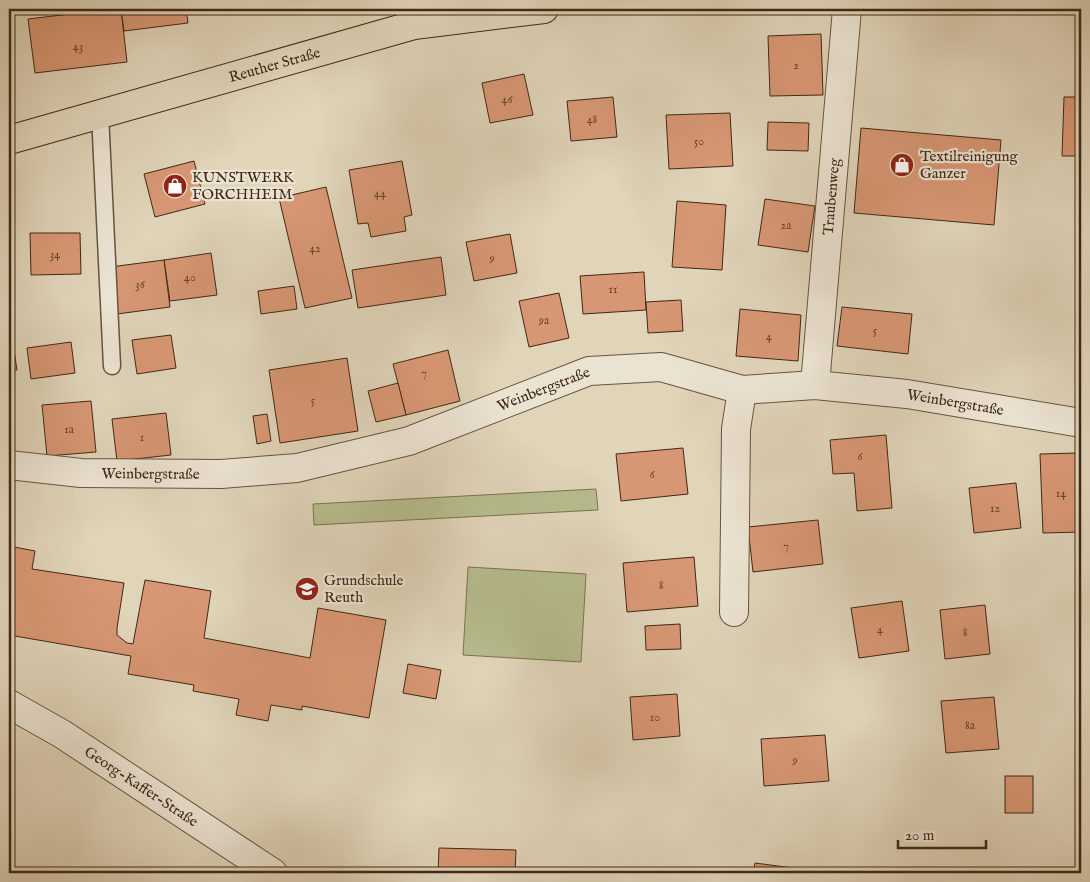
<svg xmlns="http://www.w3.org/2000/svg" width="1090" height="882" font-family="'IM FELL English',serif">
<rect width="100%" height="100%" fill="#e0d4b9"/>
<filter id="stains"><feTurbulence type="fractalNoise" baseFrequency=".004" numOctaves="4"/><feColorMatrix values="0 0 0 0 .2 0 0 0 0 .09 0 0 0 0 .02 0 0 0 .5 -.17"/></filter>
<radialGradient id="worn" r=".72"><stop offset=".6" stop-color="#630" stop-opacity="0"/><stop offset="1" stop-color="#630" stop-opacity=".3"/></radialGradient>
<g fill="#b6bc8d" stroke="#7c7252">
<path d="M596 489 598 510 314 525 313 504Z"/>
<path d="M468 567 586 574 581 662 463 655Z"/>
</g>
<g fill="#d89774" stroke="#412816">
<path d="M112 9H121L127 62 35 73 28 19Z"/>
<path d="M121 9H186L188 23 124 31Z"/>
<path d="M821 34 823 95 770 96 768 36Z"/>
<path d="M524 74 533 115 490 123 482 83Z"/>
<path d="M613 97 617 137 571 141 567 101Z"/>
<path d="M1064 97H1081V156H1062Z"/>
<path d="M730 113 733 166 669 169 666 115Z"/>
<path d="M768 122 809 123 808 151 767 150Z"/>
<path d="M861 128 1001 140 994 225 854 213Z"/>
<path d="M194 161 205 204 155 217 144 174Z"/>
<path d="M402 161 412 215 404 217 406 231 371 237 368 223 358 224 349 170Z"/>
<path d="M326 187 352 298 305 308 279 198Z"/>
<path d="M765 199 815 206 808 252 758 245Z"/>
<path d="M677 201 726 205 722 270 672 267Z"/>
<path d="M30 233H80L81 274 31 275Z"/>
<path d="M510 234 517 273 474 281 466 242Z"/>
<path d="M211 253 217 295 170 301 164 260Z"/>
<path d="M441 257 446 295 358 308 352 270Z"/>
<path d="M164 260 170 307 117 314 110 267Z"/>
<path d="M644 272 646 310 583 314 580 276Z"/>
<path d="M294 286 297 309 261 314 258 291Z"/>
<path d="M559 293 569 338 529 347 519 301Z"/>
<path d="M681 300 683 331 648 333 646 302Z"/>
<path d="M842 307 912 314 908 354 837 346Z"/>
<path d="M740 309 801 315 798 361 736 356Z"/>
<path d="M10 324 17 370 9 371V325Z"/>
<path d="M171 335 176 368 137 374 132 340Z"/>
<path d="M71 342 75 373 31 379 27 348Z"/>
<path d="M448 350 460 401 406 415 393 364Z"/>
<path d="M347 358 358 431 280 443 269 370Z"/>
<path d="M398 383 406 415 376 422 368 391Z"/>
<path d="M91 401 96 452 47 456 42 405Z"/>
<path d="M166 413 171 455 117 461 112 419Z"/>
<path d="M267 414 271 441 257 444 253 416Z"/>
<path d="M886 435 892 508 857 511 854 473 833 474 830 440Z"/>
<path d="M683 448 688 494 621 501 616 454Z"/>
<path d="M1078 453 1081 532 1043 533 1040 454Z"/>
<path d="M1016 483 1021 528 974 533 969 488Z"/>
<path d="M818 520 823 564 753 572 748 527Z"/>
<path d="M9 546 35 551 32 569 124 583 117 628V635L127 643 133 644 145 580 211 591 204 638 310 658 318 608 386 620 369 718 302 706V710L271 705 268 721 236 715 239 699 193 691 194 685 128 674 131 656 9 635Z"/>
<path d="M694 557 698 606 627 612 623 563Z"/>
<path d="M902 601 909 651 859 658 851 608Z"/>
<path d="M985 605 990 654 945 659 940 610Z"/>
<path d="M680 624 681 649 646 650 645 626Z"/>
<path d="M408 664 441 670 436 699 403 693Z"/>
<path d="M677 694 680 736 633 740 630 697Z"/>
<path d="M994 697 999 749 946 753 941 701Z"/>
<path d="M825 735 829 781 764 786 761 739Z"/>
<rect x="1005" y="776" width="28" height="37"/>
<path d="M439 848 516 850 515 873H438Z"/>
<path d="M755 863 822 872V873H753Z"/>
</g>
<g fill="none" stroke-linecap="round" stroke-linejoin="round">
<g stroke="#69533f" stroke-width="19">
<path id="lane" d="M100 114 112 366"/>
</g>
<g stroke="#69533f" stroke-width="30">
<g id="street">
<path id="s1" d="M815 385 847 9"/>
<path id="s2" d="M9 465 81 473 221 474 297 468 409 441 589 371 661 367 742 390 815 385 907 394 1081 423"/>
<path d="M734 612 736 429 742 390"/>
<path id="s3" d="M9 704 62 734 273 873"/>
</g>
</g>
<g stroke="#412816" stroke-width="30">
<g id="primary">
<path id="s4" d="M9 140 414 25 544 9"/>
</g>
</g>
<use href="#lane" stroke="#ebe3d2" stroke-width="16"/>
<use href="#street" stroke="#ebe3d2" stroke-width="28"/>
<use href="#primary" stroke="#e0d4b9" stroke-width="28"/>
</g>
<defs>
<g id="shop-disc" transform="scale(1.25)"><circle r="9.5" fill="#8f2418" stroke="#ebe3d2"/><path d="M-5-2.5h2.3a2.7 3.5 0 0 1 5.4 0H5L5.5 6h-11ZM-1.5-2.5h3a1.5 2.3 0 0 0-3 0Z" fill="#fff"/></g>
<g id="school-disc" transform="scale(1.25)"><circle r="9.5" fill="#8f2418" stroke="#ebe3d2"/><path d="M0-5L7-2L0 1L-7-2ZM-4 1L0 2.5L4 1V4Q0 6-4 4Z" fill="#fff"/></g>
</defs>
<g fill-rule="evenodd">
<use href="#shop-disc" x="902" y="165"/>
<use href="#shop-disc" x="175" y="186"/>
<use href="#school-disc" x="307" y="589"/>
</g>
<g text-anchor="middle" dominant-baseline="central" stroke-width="4.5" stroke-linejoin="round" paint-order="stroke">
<g font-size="12" fill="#67442e">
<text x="78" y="46">43</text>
<text x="796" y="65">2</text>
<text x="507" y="99">46</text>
<text x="592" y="119">48</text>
<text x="699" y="141">50</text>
<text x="380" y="193">44</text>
<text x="786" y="225">2a</text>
<text x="315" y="248">42</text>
<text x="55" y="254">34</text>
<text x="492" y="258">9</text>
<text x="190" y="277">40</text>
<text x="140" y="284">36</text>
<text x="613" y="289">11</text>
<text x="544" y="320">9a</text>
<text x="875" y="330">5</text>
<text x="769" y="336">4</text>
<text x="424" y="373">7</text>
<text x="313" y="400">5</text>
<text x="69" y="429">1a</text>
<text x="142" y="437">1</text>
<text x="860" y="456">6</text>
<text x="652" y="474">6</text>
<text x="1061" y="493">14</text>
<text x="995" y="508">12</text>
<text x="786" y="546">7</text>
<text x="661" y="585">8</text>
<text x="880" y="629">4</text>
<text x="965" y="632">8</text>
<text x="655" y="717">10</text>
<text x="970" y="725">8a</text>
<text x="795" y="760">9</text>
</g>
<g font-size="15" fill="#412816" stroke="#ebe3d2">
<text stroke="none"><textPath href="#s4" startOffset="276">Reuther Straße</textPath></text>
<text stroke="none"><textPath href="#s1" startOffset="189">Traubenweg</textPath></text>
<text stroke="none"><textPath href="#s2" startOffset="548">Weinbergstraße</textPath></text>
<text stroke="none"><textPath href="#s2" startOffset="968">Weinbergstraße</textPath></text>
<text stroke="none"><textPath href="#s2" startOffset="142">Weinbergstraße</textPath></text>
<text stroke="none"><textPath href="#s3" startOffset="156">Georg-Kaffer-Straße</textPath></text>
</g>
<g font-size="15" fill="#412816" stroke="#ebe3d2" text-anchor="start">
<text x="920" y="156">Textilreinigung<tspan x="920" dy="17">Ganzer</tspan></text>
<text x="192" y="177">KUNSTWERK<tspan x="192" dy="17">FORCHHEIM</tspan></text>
<text x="324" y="580">Grundschule<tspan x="324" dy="17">Reuth</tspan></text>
</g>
</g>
<rect width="1090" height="882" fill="none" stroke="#e0d4b9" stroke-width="30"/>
<rect x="10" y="10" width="1070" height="862" fill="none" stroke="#412816" stroke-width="2.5"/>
<rect x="15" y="15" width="1060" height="852" fill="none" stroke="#412816"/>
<path d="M898 840v8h88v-8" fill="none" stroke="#412816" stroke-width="2.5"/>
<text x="905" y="840" font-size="15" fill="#412816" stroke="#ebe3d2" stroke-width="4" paint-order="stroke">20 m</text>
<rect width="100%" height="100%" filter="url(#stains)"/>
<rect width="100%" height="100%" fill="url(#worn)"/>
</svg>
